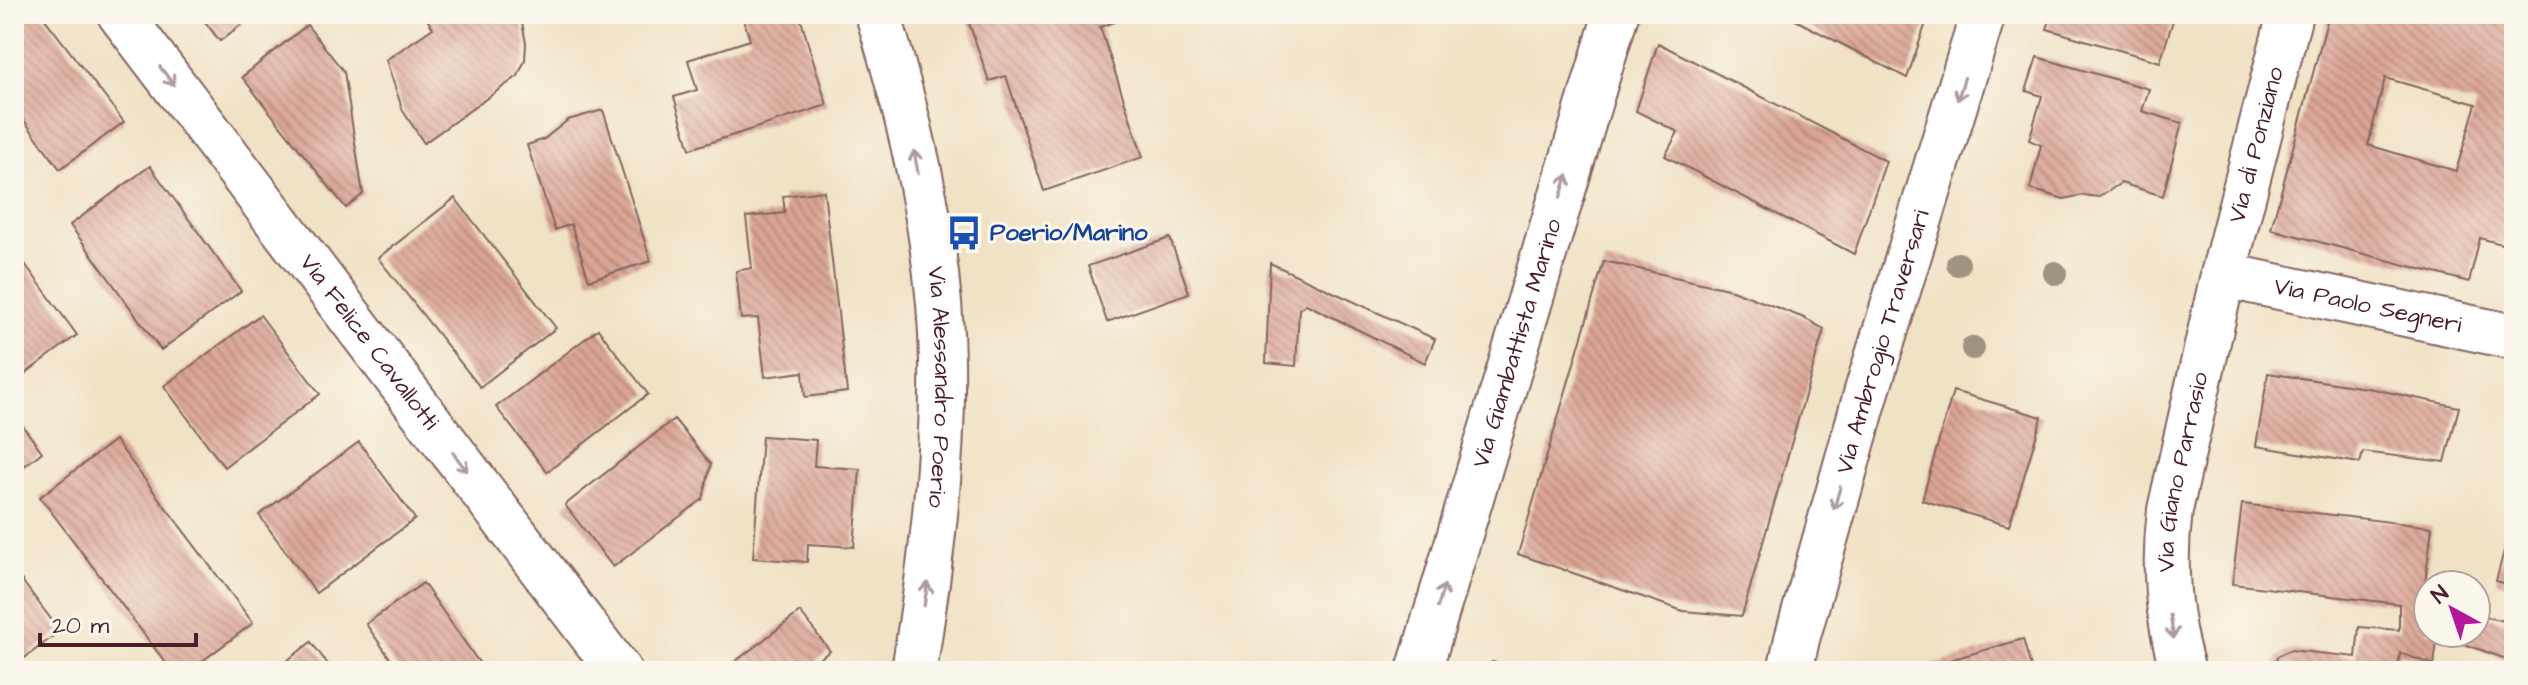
<svg xmlns="http://www.w3.org/2000/svg" width="2528" height="685" font-family="'Architects Daughter',sans-serif">
<defs>
<pattern id="building-back-hatch" width="6" height="6" patternUnits="userSpaceOnUse" patternTransform="scale(2)"><rect width="6" height="6" fill="#daa594"/><path d="M-1 5l2 2M0 0l6 6M5-1l2 2" fill="none" stroke="#b38679"/></pattern>
</defs>
<rect width="100%" height="100%" fill="#fbf7ec"/>
<filter id="ink" filterUnits="userSpaceOnUse"><feTurbulence type="fractalNoise" baseFrequency=".0125" numOctaves="2"/><feDisplacementMap in="SourceGraphic" scale="16" xChannelSelector="R" yChannelSelector="G"/><feConvolveMatrix kernelMatrix="1 2 1 2 8 2 1 2 1" color-interpolation-filters="sRGB"/></filter>
<filter id="wash" filterUnits="userSpaceOnUse"><feTurbulence type="fractalNoise" baseFrequency=".006" numOctaves="4" result="noise"/><feDisplacementMap in="SourceGraphic" scale="32" xChannelSelector="R" yChannelSelector="G"/><feGaussianBlur stdDeviation="1.8" result="paint"/><feColorMatrix in="noise" values="0 0 0 0 0 0 0 0 0 0 0 0 0 0 0 0 0 1.4 0 .05"/><feComposite in="paint" operator="in"/></filter>
<g filter="url(#wash)">
<rect width="100%" height="100%" fill="#f0e2c4"/>
<g id="blocks">
<g fill="url(#building-back-hatch)" fill-rule="evenodd">
<path d="M14 14H41L124 122 60 169 14 107Z"/>
<path d="M199 14H255L220 41Z"/>
<path d="M423 14H516L522 23 526 43 525 60 518 76 424 143 403 111 386 60 433 28Z"/>
<path d="M742 14H799L827 105 690 149 674 97 697 90 688 60 750 40Z"/>
<path d="M966 14H1137L1100 27 1143 157 1044 191 1006 76 989 81Z"/>
<path d="M1784 14H1929L1907 78Z"/>
<path d="M2052 14H2175L2160 62 2047 29Z"/>
<path d="M2329 14H2493L2514 20V238L2512 247 2480 238 2469 282 2271 229ZM2385 78 2476 104 2456 171 2368 145Z"/>
<path d="M307 25 344 72 363 194 346 208 242 77Z"/>
<path d="M1658 43 1886 161 1854 254 1665 156 1678 132 1636 111Z"/>
<path d="M2037 57 2149 89 2142 111 2182 123 2163 196 2121 183 2099 197 2082 195 2064 199 2030 189 2041 145 2029 140 2042 96 2026 91Z"/>
<path d="M603 110 651 261 589 280 571 224 555 230 527 145 544 139 568 120Z"/>
<path d="M150 166 241 291 161 350 70 225Z"/>
<path d="M824 191 847 392 805 397 803 372 765 377 758 318 741 319 736 271 752 268 746 217 785 213 783 196Z"/>
<path d="M455 198 556 328 480 387 378 258Z"/>
<path d="M1170 238 1189 293 1107 322 1088 266Z"/>
<path d="M14 249 77 335 14 382Z"/>
<path d="M1604 261 1732 290 1804 318 1824 329 1742 616 1683 611 1518 554Z"/>
<path d="M1270 263 1435 339 1425 363 1306 304 1299 309 1296 366 1266 363Z"/>
<path d="M260 315 320 394 224 467 164 386Z"/>
<path d="M598 329 648 394 547 472 496 407Z"/>
<path d="M2268 373 2373 389 2459 407 2445 462 2363 452 2360 463 2256 446Z"/>
<path d="M1953 391 2042 417 2009 526 1922 500Z"/>
<path d="M14 414 42 452 14 474Z"/>
<path d="M674 419 711 464 703 499 613 567 565 505Z"/>
<path d="M762 436 816 440 814 466 860 469 854 547 808 544 807 562 753 558Z"/>
<path d="M115 440 253 623 189 671H172L40 497Z"/>
<path d="M359 442 415 519 316 593 259 515Z"/>
<path d="M2242 504 2432 527 2422 607H2428V633H2438L2434 665 2400 653 2398 671H2270L2278 656 2290 650 2356 657 2359 627 2399 630V604L2232 584Z"/>
<path d="M2513 517H2514V586L2496 581Z"/>
<path d="M14 570 60 631 14 666Z"/>
<path d="M423 583 485 671H399L366 624Z"/>
<path d="M800 612 830 651 816 661 824 671H723Z"/>
<path d="M2476 615 2514 623V662L2440 635 2476 633Z"/>
<path d="M2023 639 2032 671H1915V670Z"/>
<path d="M311 642 330 667 324 671H274Z"/>
<path d="M1492 662 1525 670V671H1490Z"/>
</g>
</g>
</g>
<g filter="url(#ink)">
<use href="#blocks" fill-opacity="0" stroke="#846361" stroke-width="2"/>
<g fill="none" stroke-linecap="round" stroke-linejoin="round">
<g stroke="#846361" stroke-width="48">
<g id="street">
<path id="s1" d="M120 14 619 671"/>
<path id="s2" d="M878 14C912 126 940 244 942 361 944 465 930 569 914 671"/>
<path id="s3" d="M2223 275 2514 337"/>
<path id="s4" d="M1419 671 1616 14"/>
<path id="s5" d="M1790 671 1797 639 1867 391 1983 14"/>
<path id="s6" d="M2183 671C2167 618 2163 565 2170 510L2223 275 2290 14"/>
</g>
</g>
<use href="#street" stroke="#fff" stroke-width="44"/>
</g>
<g fill="#9f9480">
<circle cx="1958" cy="264" r="12"/>
<circle cx="2055" cy="273" r="12"/>
<circle cx="1973" cy="348" r="12"/>
</g>
<defs><path id="oneway-shaft" d="M-6 0H5M1.5-3L5.5 0L1.5 3" fill="none" stroke-width="1.6" stroke-linecap="round" stroke-linejoin="round" transform="scale(2)"/></defs>
<g stroke="#ae9aa0">
<use href="#oneway-shaft" transform="translate(167 76) rotate(53)"/>
<use href="#oneway-shaft" transform="translate(1961 89) rotate(107)"/>
<use href="#oneway-shaft" transform="translate(916 162) rotate(-101)"/>
<use href="#oneway-shaft" transform="translate(1564 186) rotate(-73)"/>
<use href="#oneway-shaft" transform="translate(460 462) rotate(53)"/>
<use href="#oneway-shaft" transform="translate(1837 498) rotate(106)"/>
<use href="#oneway-shaft" transform="translate(926 594) rotate(-81)"/>
<use href="#oneway-shaft" transform="translate(1441 596) rotate(-73)"/>
<use href="#oneway-shaft" transform="translate(2172 627) rotate(81)"/>
</g>
</g>
<defs>
<g id="bus-bare" transform="scale(2.76)"><path d="M-5-6H5V4H4V6H2V4H-2V6H-4V4H-5ZM-3.5-4V0h7V-4ZM-3.5 1.2v1.5H-2V1.2ZM2 1.2v1.5H3.5V1.2Z" fill="#1a4fb4" stroke="#fbf7ec" stroke-width="2.5" paint-order="stroke"/></g>
</defs>
<g fill-rule="evenodd">
<use href="#bus-bare" x="964" y="233"/>
</g>
<g text-anchor="middle" dominant-baseline="central" stroke-width="6" stroke-linejoin="round" paint-order="stroke">
<g font-size="24" fill="#4a1f2b" stroke="#fbf7ec">
<text stroke="none"><textPath href="#s6" startOffset="538">Via di Ponziano</textPath></text>
<text stroke="none"><textPath href="#s3" startOffset="148">Via Paolo Segneri</textPath></text>
<text stroke="none"><textPath href="#s1" startOffset="412">Via Felice Cavallotti</textPath></text>
<text stroke="none"><textPath href="#s4" startOffset="342">Via Giambattista Marino</textPath></text>
<text stroke="none"><textPath href="#s5" startOffset="342">Via Ambrogio Traversari</textPath></text>
<text stroke="none"><textPath href="#s2" startOffset="380">Via Alessandro Poerio</textPath></text>
<text stroke="none"><textPath href="#s6" startOffset="202">Via Giano Parrasio</textPath></text>
</g>
<g font-size="24" font-weight="bold" fill="#164399" stroke="#fbf7ec" text-anchor="start">
<text x="990" y="233">Poerio/Marino</text>
</g>
</g>
<rect width="2528" height="685" fill="none" stroke="#fbf7ec" stroke-width="48"/>
<g transform="translate(2452 609) rotate(320)"><circle r="38" fill="#fbf7ec" stroke="#b4a19f" stroke-width="2"/>
<path d="M0-6L14 30L0 20L-14 30Z" fill="#b5179e"/>
<text y="-12" font-size="22" font-weight="bold" text-anchor="middle" fill="#4a1f2b">N</text>
</g>
<path d="M40 633v12h156v-12" fill="none" stroke="#4a1f2b" stroke-width="4"/>
<text x="52" y="633" font-size="24" fill="#4a1f2b" stroke="#fbf7ec" stroke-width="6" paint-order="stroke">20 m</text>
</svg>
